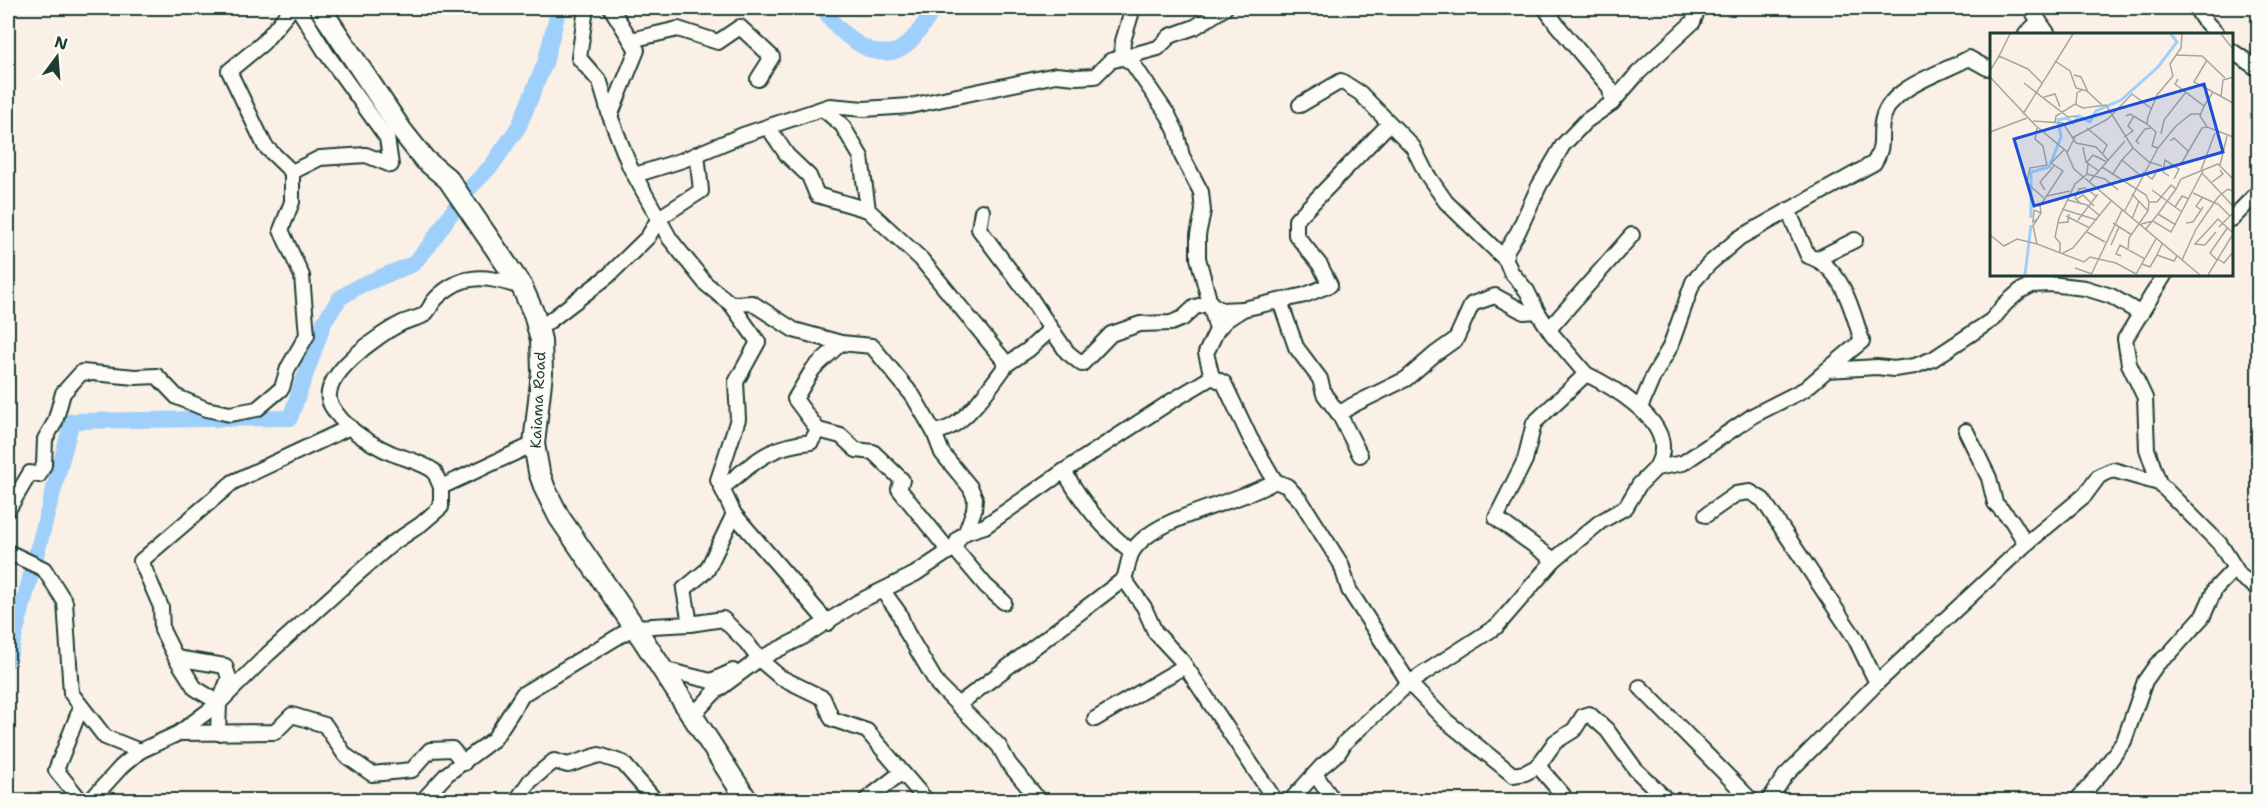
<svg xmlns="http://www.w3.org/2000/svg" width="2266" height="808" font-family="'Shantell Sans',sans-serif">
<rect width="100%" height="100%" fill="#faf0e5"/>
<filter id="ink" filterUnits="userSpaceOnUse"><feTurbulence type="fractalNoise" baseFrequency=".0167" numOctaves="2"/><feDisplacementMap in="SourceGraphic" scale="12" xChannelSelector="R" yChannelSelector="G"/><feConvolveMatrix kernelMatrix="1 2 1 2 8 2 1 2 1" color-interpolation-filters="sRGB"/></filter>
<g filter="url(#ink)">
<g fill="none" stroke-linecap="round" stroke-linejoin="round">
<g stroke="#9ed0fb" stroke-width="16">
<path d="M823 8C836 30 870 62 898 50 914 43 925 21 935 8"/>
<path d="M8 661 72 421 290 418 325 320 340 298 359 286 413 264 428 247 465 193 492 165 519 126 545 63 559 8"/>
</g>
<g stroke="#1f3d34" stroke-width="18">
<g id="minor">
<path d="M586 8 579 58 600 82 610 116 630 167 670 239 706 284 731 304 752 303 794 330 841 343 872 346 913 396 934 432 942 453 970 487 975 498 974 510 966 532 959 538 954 548 915 574 858 602 803 637 759 659 715 692 692 716"/>
<path d="M1133 8 1123 41 1122 56 1133 64 1168 115 1176 131 1182 156 1201 192 1203 211 1198 235V258L1217 330 1206 353 1212 377 1224 383 1250 438 1275 481C1239 504 1154 515 1132 552 1128 560 1127 571 1124 579L1144 607 1155 632 1182 661 1275 800"/>
<path d="M1545 8 1557 25 1610 88 1612 103"/>
<path d="M2030 8 2048 34"/>
<path d="M2196 8 2202 18 2217 34"/>
<path d="M2026 34 2039 21"/>
<path d="M631 40 678 29 718 42 740 27 772 57 758 79"/>
<path d="M2232 51 2258 69"/>
<path d="M1300 105 1341 81 1360 93 1413 147 1426 173 1446 202 1506 260"/>
<path d="M823 109 842 125 861 157 868 210 921 259 1007 364C994 382 968 420 948 428 944 430 938 431 934 432"/>
<path d="M610 116 637 50 611 8"/>
<path d="M768 127 787 155 809 176 817 195 868 210"/>
<path d="M292 172 320 158 366 155 391 165 387 138 326 53 298 8"/>
<path d="M635 175 683 160 743 135 830 106 864 109 910 106 1056 75 1076 77 1095 76 1110 61 1158 48 1170 36 1195 27 1225 8"/>
<path d="M1788 210 1808 256C1843 267 1852 310 1862 341L1827 370"/>
<path d="M982 211 979 229 1030 297 1051 329 1028 350 1007 364"/>
<path d="M2232 219 2258 192"/>
<path d="M1817 259 1855 240"/>
<path d="M2165 274 2125 339 2129 364 2145 398 2147 449 2159 483 2220 544 2240 576 2258 589"/>
<path d="M1280 301 1296 347 1320 379 1324 394 1339 414"/>
<path d="M731 304 758 342 736 382 738 419 718 480 734 514 828 623"/>
<path d="M539 329 608 276 648 237 659 218 701 191 697 154"/>
<path d="M1051 329 1067 352 1082 364 1111 334 1140 324 1171 323 1183 318 1195 307 1210 303 1221 310 1242 309"/>
<path d="M1549 329 1632 235"/>
<path d="M1217 330 1226 320 1243 309 1305 295 1330 285 1320 265 1296 235V220L1389 124"/>
<path d="M1586 374C1611 386 1665 417 1662 450 1662 456 1658 463 1656 468"/>
<path d="M1640 408 1653 377 1670 347 1693 282 1709 264 1739 238 1874 163C1886 144 1878 136 1883 118 1891 86 1943 73 1969 58L1987 68 1992 67"/>
<path d="M818 430 795 399 813 369 841 343"/>
<path d="M1966 431 1989 478 1995 503 2012 521 2026 544"/>
<path d="M1360 455 1339 414 1353 405 1406 379 1435 354 1456 339 1472 304 1495 296 1524 312 1537 311"/>
<path d="M1064 471C1083 504 1102 528 1132 552"/>
<path d="M1275 481 1287 486 1301 501 1341 564 1349 590 1409 683 1445 720 1513 775 1525 773 1538 766"/>
<path d="M441 487 534 444"/>
<path d="M722 488C755 462 768 446 811 442L818 430 841 436 856 450 873 452 902 480 899 489 949 551"/>
<path d="M8 510 30 473 39 475 44 465 45 439 55 422 63 393 82 372 135 377 157 376 177 397 206 409 230 414 257 409 282 388 288 368 307 335 302 276 281 230 292 202V172L265 146 229 71 263 43 288 13 289 8"/>
<path d="M1706 515 1736 494 1750 492 1763 500 1855 638 1877 683"/>
<path d="M966 532 985 526 1064 471 1170 402 1212 377"/>
<path d="M954 548 986 586 1004 602"/>
<path d="M8 552 44 569 65 602 71 693 105 737 140 751"/>
<path d="M1554 560 1600 522 1626 507 1639 485 1656 468 1683 463 1754 415 1805 389 1827 370 1877 367 1894 369 1915 366 1933 359 1992 320 2005 304 2020 291 2032 285 2050 284 2085 288 2111 296 2141 314"/>
<path d="M883 591 899 613 906 631 938 685 999 746 1009 764 1039 800"/>
<path d="M690 624 723 619 747 643 759 659 780 677 823 698 832 719 867 731 926 800"/>
<path d="M176 658 162 630 161 607 141 561 233 482 350 427"/>
<path d="M662 669 711 681 733 671"/>
<path d="M1640 687 1751 800"/>
<path d="M959 704 1124 579"/>
<path d="M1095 719 1185 666"/>
<path d="M179 733 275 732 292 715 325 725 345 755 372 774 412 770 430 750 452 749 464 763"/>
<path d="M218 733 219 703 229 678 225 666 176 658 195 688 219 703"/>
<path d="M1315 774 1333 800"/>
<path d="M76 800 77 796 56 770 81 707"/>
<path d="M91 800 121 767 140 751 179 733 219 703 268 654 356 575 393 543 420 525 441 507V487L434 471C421 462 406 459 391 453 369 443 343 427 331 405 316 378 380 334 400 324 407 320 415 319 422 316 428 313 430 307 433 302 442 291 458 280 472 279 488 276 507 283 522 287"/>
<path d="M423 800 447 774 494 739 523 694 634 627 690 624 684 589 707 570 734 514"/>
<path d="M517 800 530 781 554 761 568 765 599 755 623 763 655 800"/>
<path d="M866 800 901 773"/>
<path d="M1291 800 1321 767 1339 752 1345 742 1409 683 1497 626 1554 560 1496 518 1525 460 1534 423 1586 374 1552 334 1537 311 1527 291 1511 272 1506 260V251L1518 232 1539 186 1563 145 1586 121 1612 103 1638 73 1693 22 1698 8"/>
<path d="M1563 800V795L1538 766 1555 742 1574 730 1583 716 1589 714 1607 730 1636 770 1667 800"/>
<path d="M1769 800 1785 776 1877 683 2026 544 2085 495 2099 476 2113 470 2159 483"/>
<path d="M2077 800 2101 773 2124 741 2145 681 2157 664 2170 653 2203 616 2215 589 2235 568"/>
</g>
</g>
<g stroke="#1f3d34" stroke-width="24">
<path id="highway" d="M320 8 402 131 425 160 448 179 522 287 534 314 541 340 542 373 534 444 539 472 545 489 559 517 642 638 747 800"/>
</g>
<use href="#minor" stroke="#fdfcf7" stroke-width="14"/>
<use href="#highway" stroke="#fdfcf7" stroke-width="20"/>
</g>
</g>
<g text-anchor="middle" dominant-baseline="central" stroke-width="6" stroke-linejoin="round" paint-order="stroke">
<g font-size="15" fill="#1f3d34" stroke="#fdfcf7">
<text transform="translate(538 400) rotate(-87)">Kaiama Road</text>
</g>
</g>
<g transform="translate(1990 33)">
<rect width="243" height="243" fill="#faf0e5"/>
<path fill="none" stroke="#9ed0fb" stroke-width="3" d="M41 185V139L59 134 71 104 68 87 77 85 83 90 89 83 100 89 106 78 131 67 168 34 187 9 181 1M35 242 41 192"/>
<path fill="none" stroke="#a2a89e" stroke-width="1.5" d="M231 1 243 16M186 22 212 23 235 45M9 23 20 1M217 27 204 49 223 59M65 28 80 38 86 55 97 58M0 38 9 23 38 36 52 50M84 42 91 44 98 59 112 72M0 44 45 92 76 118 84 136 210 242M188 46 185 51 214 73 210 83 217 94 243 104M34 50 78 84 87 83M54 64 65 61 70 74M231 64 233 47 243 44M86 71 87 60 93 56M214 73 223 59 243 70M33 81 83 1M136 83 140 81 157 91M43 88 73 90 86 110 106 114 118 127M65 90 66 83 85 71 93 75 116 72 143 115 132 127 151 143M47 95 45 106 53 113 57 132 40 135 37 150 54 165M97 95 117 112 113 120M0 99 37 85M171 101 174 87 196 59M134 104 143 98 138 93 144 83M82 105 118 86 142 61 162 76M180 108 184 105 198 118M149 111 146 108 155 96 161 95M93 114 96 129 109 138M143 115 159 129 172 133M168 115 186 93 201 81H211M74 117 61 130 73 138 50 173 51 180 43 193 47 211 94 229 100 224 126 230 146 241 166 206M77 120 86 102M97 129 103 122 117 129M191 131 212 95 217 94M230 132 237 103M112 134 156 162 159 169M211 137 225 100M153 139 162 146 166 140M212 140 243 173M97 141 115 146 128 157M122 142 132 127M179 143 173 139 175 127 189 136 184 146M99 149 135 108M222 149 233 141 230 137M55 157 50 149 64 133M162 157 192 179M203 160 227 171M142 161 158 178M57 163 80 158M212 165 206 173 211 177 213 174M87 166 93 162 104 173M78 167 97 172 110 183M227 170 240 183M91 171 85 165 89 156 95 155 106 163M185 174 192 163 199 166M72 176 107 187M134 179 168 115 162 113 166 99 157 91 158 84 167 62 183 43 180 31 191 15 192 1M168 181 186 156M76 183 100 195M47 186 43 189 44 177 51 180M142 186 149 168M88 187 108 161M68 190 78 189 79 181M123 190 142 202M196 190 203 189 211 177M151 191 163 188 181 199 213 138M229 194 243 180M155 197 168 181 186 192M97 199 115 209M0 202 14 213 27 206 47 211M172 211 167 222 184 228 187 223M204 211 215 212 226 199M205 211 228 186 243 200M121 212 129 194M138 217 139 205 158 178 159 169H167L181 152 186 156 191 146 228 131 243 146M70 220V210L65 204 69 185 85 151 97 141 98 131M73 220 83 215 121 168M131 223 126 221 130 212 155 226M228 226 234 230 243 219M192 227 206 196 228 164 238 156 243 158M227 227 220 220 238 194M152 231 160 234 167 222M85 235 102 241M101 242 132 177M218 242 243 201"/>
<path fill="#1d4ed8" fill-opacity="0.15" stroke="#1d4ed8" stroke-width="3" d="M214 51 233 119 44 173 24 106Z"/>
<rect width="243" height="243" fill="none" stroke="#1f3d34" stroke-width="3"/>
</g>
<rect width="2266" height="808" fill="none" stroke="#fdfcf7" stroke-width="30"/>
<rect x="15" y="15" width="2236" height="778" fill="none" stroke="#1f3d34" stroke-width="2" filter="url(#ink)"/>
<g transform="translate(57 57) rotate(16)" stroke="#fdfcf7" stroke-width="4.5" paint-order="stroke">
<path d="M0-4.5L10 22L0 15L-10 22Z" fill="#1f3d34"/>
<text y="-9" font-size="16" font-weight="bold" text-anchor="middle" fill="#1f3d34">N</text>
</g>
</svg>
